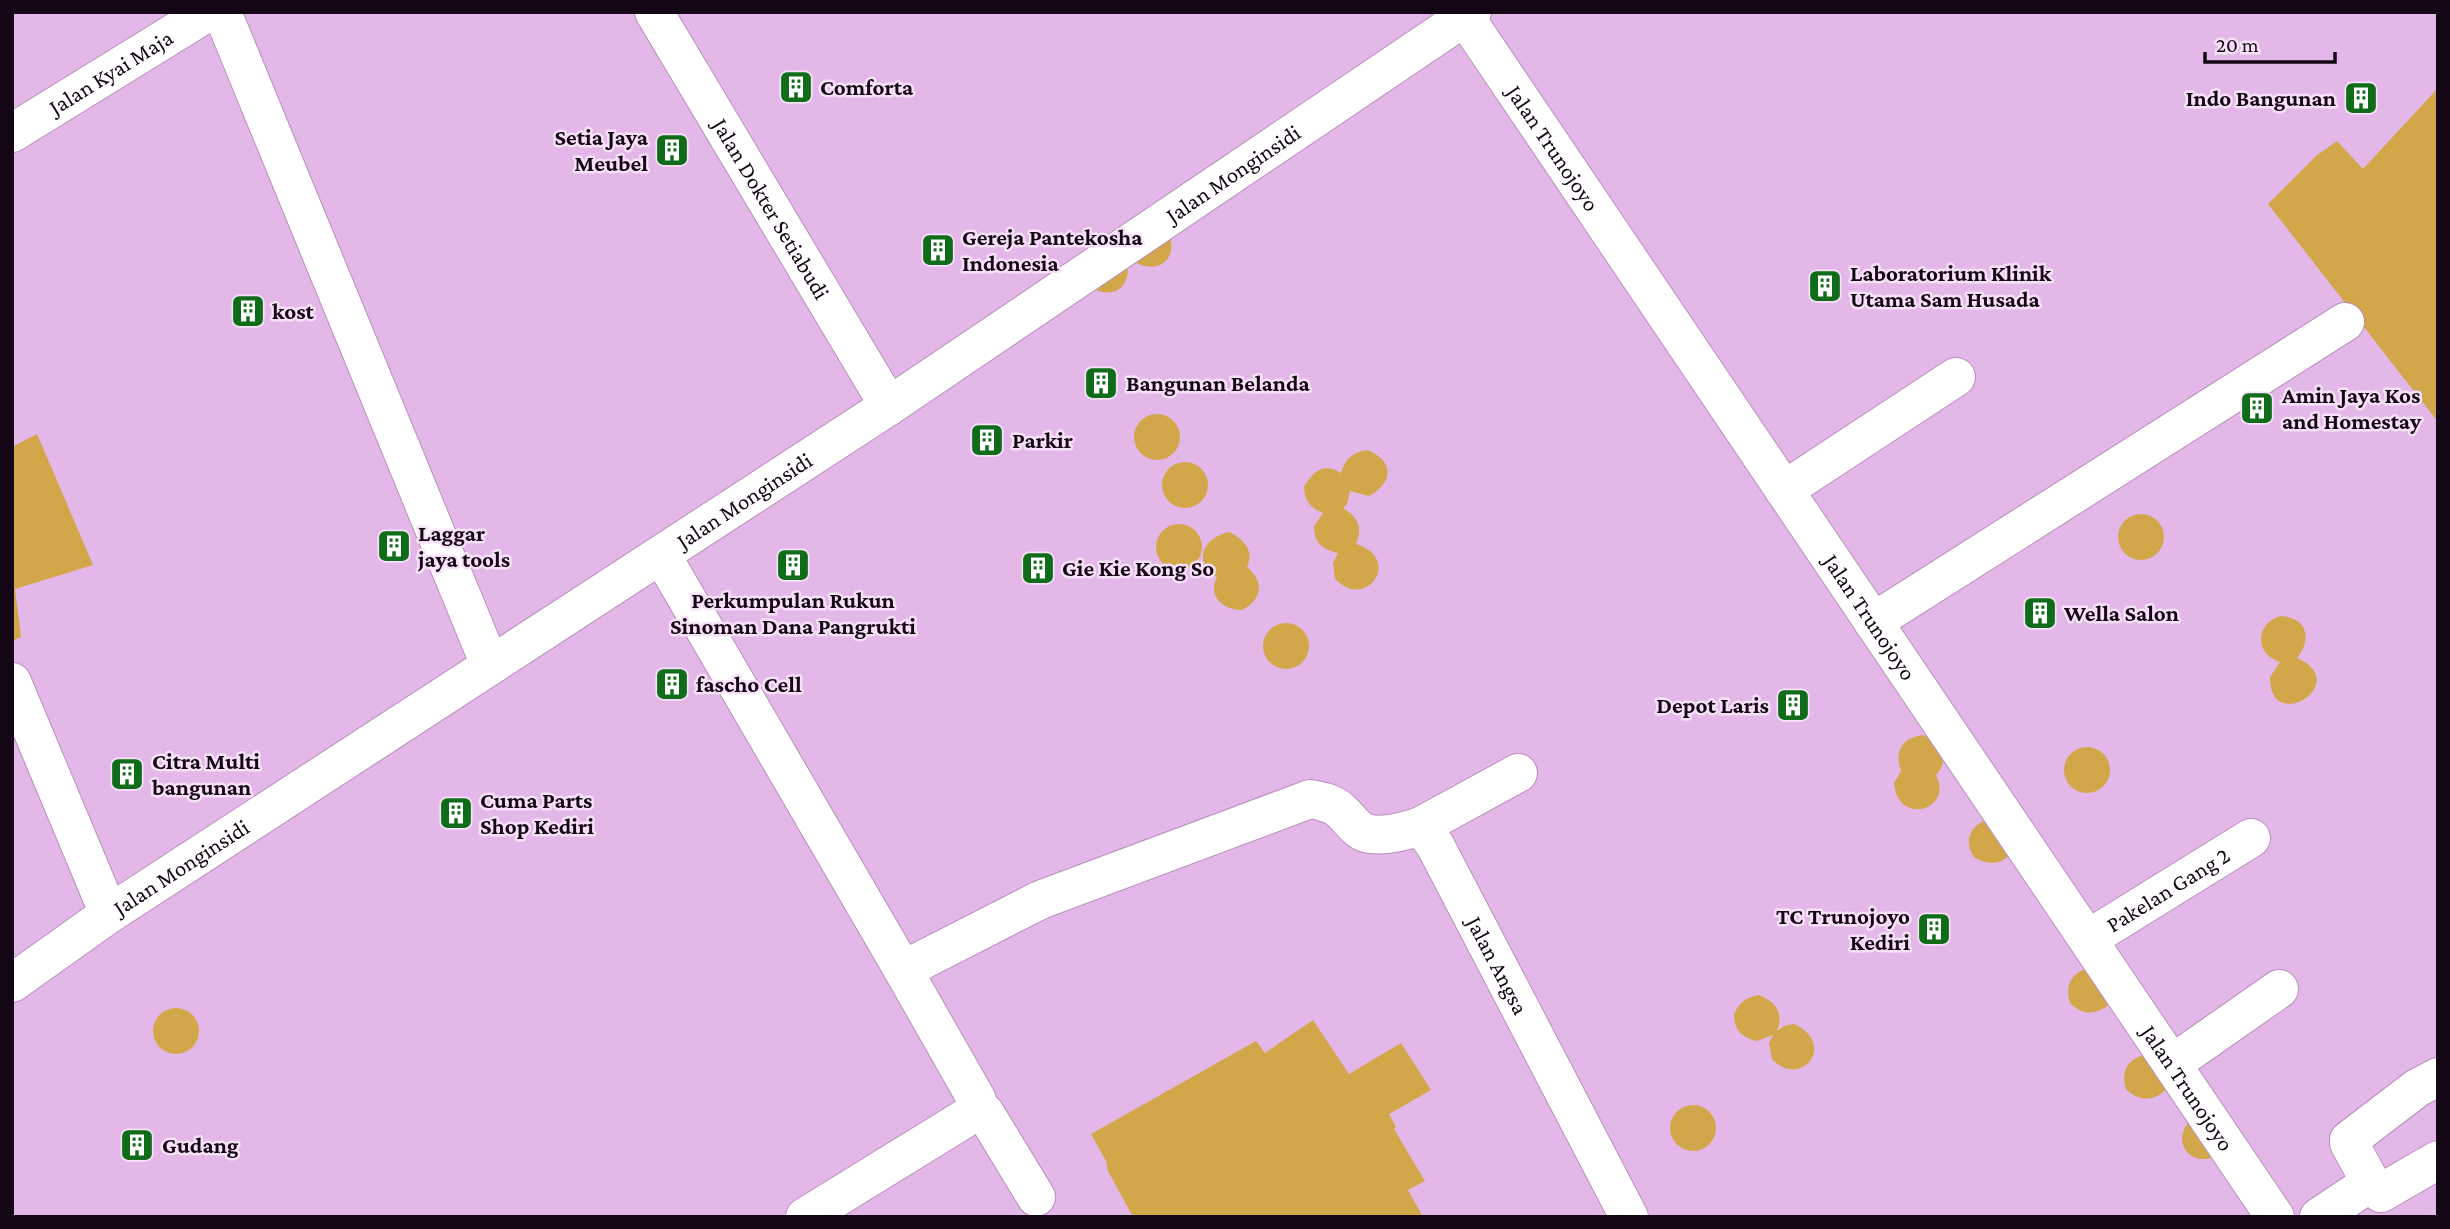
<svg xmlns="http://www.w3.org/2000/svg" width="2450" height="1229" font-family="'Crimson Pro',serif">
<rect width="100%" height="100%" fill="#e3b7e7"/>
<g fill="#d2a749">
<path d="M2438 88V422L2268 204 2316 156 2337 141 2363 169Z"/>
<path d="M1167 230C1181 257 1159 277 1133 261Z"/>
<path d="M1128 265C1129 291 1110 300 1089 286Z"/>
<circle cx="1157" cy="437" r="23"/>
<path d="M37 434 93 565 15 589 21 637 12 641V447Z"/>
<path d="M1367 450C1394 460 1394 483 1369 496L1350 491 1347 504 1343 508C1358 517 1363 527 1356 544 1403 558 1367 612 1335 579L1333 563 1338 553C1322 549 1314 543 1314 526L1323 513C1310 508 1305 501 1304 487 1313 471 1324 462 1341 473 1345 459 1353 452 1367 450Z"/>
<circle cx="1185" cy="485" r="23"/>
<circle cx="2141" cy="537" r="23"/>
<circle cx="1179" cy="547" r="23"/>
<path d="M1229 532C1243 539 1255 550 1247 567 1265 582 1262 600 1242 610 1223 610 1207 596 1217 577 1192 561 1203 538 1229 532Z"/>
<path d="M2281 616C2308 618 2312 639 2297 658 2354 683 2269 736 2270 677L2280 662C2254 654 2255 623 2281 616Z"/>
<circle cx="1286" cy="646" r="23"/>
<path d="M1922 735C1940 741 1951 760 1936 775 1954 810 1898 827 1894 783L1901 771C1894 752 1902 738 1922 735Z"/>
<circle cx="2087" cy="770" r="23"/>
<path d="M1993 818 2010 855C1998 865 1989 865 1975 858 1961 840 1972 822 1993 818Z"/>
<path d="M2093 967 2110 1004C2096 1015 2083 1016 2070 1003 2064 983 2073 971 2093 967Z"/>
<path d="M1759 995C1776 1002 1784 1013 1777 1031L1784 1026 1794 1024C1838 1044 1801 1090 1772 1059L1769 1043 1773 1035 1757 1041C1741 1037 1734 1030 1734 1014 1740 1002 1746 997 1759 995Z"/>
<circle cx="176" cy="1031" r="23"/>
<path d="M1313 1020 1349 1074 1401 1043 1431 1090 1389 1114 1396 1127 1394 1129 1425 1181 1408 1190 1423 1217H1133L1108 1171 1106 1161 1091 1134 1256 1041 1265 1053Z"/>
<path d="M2149 1054 2170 1083C2160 1101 2141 1104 2126 1089 2120 1070 2129 1057 2149 1054Z"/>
<circle cx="1693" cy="1128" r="23"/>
<path d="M2196 1115 2216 1156C2190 1169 2166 1138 2196 1115Z"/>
</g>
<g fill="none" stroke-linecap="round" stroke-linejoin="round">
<g stroke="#ba8fbd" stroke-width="40">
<g id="minor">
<path d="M222 12 490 665"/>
<path id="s1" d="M654 12 889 406"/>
<path id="s2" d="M12 133 208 12"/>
<path d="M1784 490 1956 377"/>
<path id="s3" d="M662 556 903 970 1040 900 1310 799C1321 801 1333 803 1341 811 1349 818 1356 830 1366 833 1382 838 1406 831 1421 826L1435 845 1629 1217"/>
<path d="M1873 622 2345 322"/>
<path d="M12 682 109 914"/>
<path d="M1421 826 1518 773"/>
<path id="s4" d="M2088 939 2251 838"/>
<path id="s5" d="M12 983 109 914 889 406 1472 12"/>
<path d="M2172 1064 2279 989"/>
<path d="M979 1108 985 1113 1036 1197"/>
<path d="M2372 1185 2349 1143V1140L2417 1088 2438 1077"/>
<path d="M805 1217 977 1111V1100L903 970"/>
<path d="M2319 1217 2367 1185H2372L2381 1193 2438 1160"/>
</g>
</g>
<g stroke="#ba8fbd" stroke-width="40">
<g id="major">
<path id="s6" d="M1465 17 2275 1217"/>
</g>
</g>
<use href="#minor" stroke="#fff" stroke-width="38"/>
<use href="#major" stroke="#fff" stroke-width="38"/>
</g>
<defs>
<g id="building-square" transform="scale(1.75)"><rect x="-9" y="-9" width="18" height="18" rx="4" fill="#0f6d19" stroke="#f7e1f9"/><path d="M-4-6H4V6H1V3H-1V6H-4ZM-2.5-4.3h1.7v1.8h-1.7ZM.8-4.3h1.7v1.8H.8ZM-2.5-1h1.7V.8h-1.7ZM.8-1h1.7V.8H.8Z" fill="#fff"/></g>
</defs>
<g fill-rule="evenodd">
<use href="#building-square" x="796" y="87"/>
<use href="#building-square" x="2361" y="98"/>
<use href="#building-square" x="672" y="150"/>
<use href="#building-square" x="938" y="250"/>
<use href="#building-square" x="1825" y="286"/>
<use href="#building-square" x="248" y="311"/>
<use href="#building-square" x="1101" y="383"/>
<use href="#building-square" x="2257" y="408"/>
<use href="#building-square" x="987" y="440"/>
<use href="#building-square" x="394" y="546"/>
<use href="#building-square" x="793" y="565"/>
<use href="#building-square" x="1038" y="568"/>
<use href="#building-square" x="2040" y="613"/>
<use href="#building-square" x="672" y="684"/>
<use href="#building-square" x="1793" y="705"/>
<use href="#building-square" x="127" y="774"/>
<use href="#building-square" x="456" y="813"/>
<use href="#building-square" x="1934" y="929"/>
<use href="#building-square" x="137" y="1145"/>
</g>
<g text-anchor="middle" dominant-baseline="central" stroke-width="5" stroke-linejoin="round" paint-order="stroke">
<g font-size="23" fill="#140615" stroke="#f7e1f9">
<text stroke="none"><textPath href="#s2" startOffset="116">Jalan Kyai Maja</textPath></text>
<text stroke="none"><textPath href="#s6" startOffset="158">Jalan Trunojoyo</textPath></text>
<text stroke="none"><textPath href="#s5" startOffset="1465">Jalan Monginsidi</textPath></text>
<text stroke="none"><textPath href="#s1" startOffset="229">Jalan Dokter Setiabudi</textPath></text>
<text stroke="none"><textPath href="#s5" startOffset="877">Jalan Monginsidi</textPath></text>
<text stroke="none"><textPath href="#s6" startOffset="724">Jalan Trunojoyo</textPath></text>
<text stroke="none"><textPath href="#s5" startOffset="205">Jalan Monginsidi</textPath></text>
<text stroke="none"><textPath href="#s4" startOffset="94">Pakelan Gang 2</textPath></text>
<text stroke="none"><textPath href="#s3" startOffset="1204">Jalan Angsa</textPath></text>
<text stroke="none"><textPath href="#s6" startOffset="1292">Jalan Trunojoyo</textPath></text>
</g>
<g font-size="23" font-weight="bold" fill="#140615" stroke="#f7e1f9" text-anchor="start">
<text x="820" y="87">Comforta</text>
<text x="2336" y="98" text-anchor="end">Indo Bangunan</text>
<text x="648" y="137" text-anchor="end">Setia Jaya<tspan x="648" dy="26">Meubel</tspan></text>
<text x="962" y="237">Gereja Pantekosha<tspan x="962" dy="26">Indonesia</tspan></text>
<text x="1850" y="273">Laboratorium Klinik<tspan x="1850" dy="26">Utama Sam Husada</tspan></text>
<text x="272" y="311">kost</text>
<text x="1126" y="383">Bangunan Belanda</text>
<text x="2282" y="395">Amin Jaya Kos<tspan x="2282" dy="26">and Homestay</tspan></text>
<text x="1012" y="440">Parkir</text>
<text x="418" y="533">Laggar<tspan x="418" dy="26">jaya tools</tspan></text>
<text x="1062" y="568">Gie Kie Kong So</text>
<text x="793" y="600" text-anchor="middle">Perkumpulan Rukun<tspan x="793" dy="26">Sinoman Dana Pangrukti</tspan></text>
<text x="2064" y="613">Wella Salon</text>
<text x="696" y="684">fascho Cell</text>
<text x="1769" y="705" text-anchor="end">Depot Laris</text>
<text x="152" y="761">Citra Multi<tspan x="152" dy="26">bangunan</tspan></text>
<text x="480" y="800">Cuma Parts<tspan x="480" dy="26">Shop Kediri</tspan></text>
<text x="1910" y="916" text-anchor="end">TC Trunojoyo<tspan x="1910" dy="26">Kediri</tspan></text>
<text x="162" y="1145">Gudang</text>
</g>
</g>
<rect width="2450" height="1229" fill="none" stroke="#140615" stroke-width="28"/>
<path d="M2205 52v10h130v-10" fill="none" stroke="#140615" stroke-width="3.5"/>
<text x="2216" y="52" font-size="21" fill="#140615" stroke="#f7e1f9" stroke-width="5" paint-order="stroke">20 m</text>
</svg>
